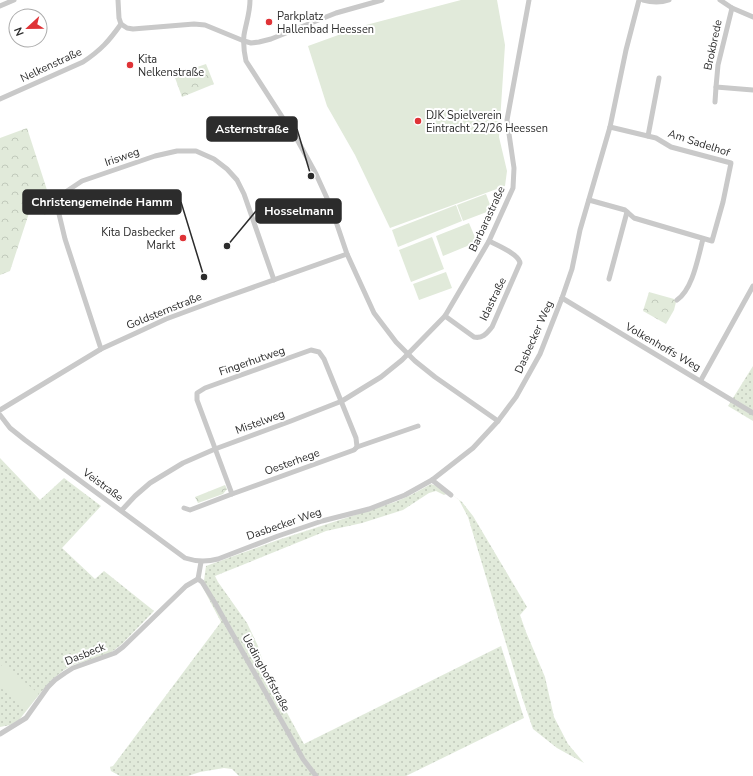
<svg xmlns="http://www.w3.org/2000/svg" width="753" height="776" font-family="'Nunito Sans',sans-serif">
<defs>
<pattern id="grass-dots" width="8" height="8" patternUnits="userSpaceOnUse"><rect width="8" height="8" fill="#e1eada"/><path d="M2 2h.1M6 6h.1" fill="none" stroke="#c1c9bb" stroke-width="1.8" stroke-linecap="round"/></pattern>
<pattern id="forest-crowns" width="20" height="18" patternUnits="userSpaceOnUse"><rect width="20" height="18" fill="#e1eada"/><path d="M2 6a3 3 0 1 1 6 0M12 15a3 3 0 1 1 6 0" fill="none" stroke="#c1c9bb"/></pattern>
</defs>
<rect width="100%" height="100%" fill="#fff"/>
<g fill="url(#grass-dots)">
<path d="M753 366V421L728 406Z"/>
<path d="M0 458 40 500 64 478 101 506 62 548 95 579 104 571 154 611 122 644 109 654 73 665 64 670 53 679 42 691 19 720 10 725 0 727Z"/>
<path d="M431 484 437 486 446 494 444 495 436 491 429 493 403 510 362 523 326 531 215 576 218 582 247 623 258 646 268 678 304 744 501 646 524 718 406 776H239L232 769 224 768 200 772 188 776H120L111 771 110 767 113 766 221 622 203 588 206 566 278 540 395 502 411 495Z"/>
<path d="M440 486 462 502 473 516 527 607 520 615 526 632 545 677 554 717 568 744 584 763 557 748 533 729 523 700 468 517 459 500Z"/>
</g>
<g fill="url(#forest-crowns)">
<path d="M206 64 214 84 182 97 174 75Z"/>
<path d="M27 128 47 190 41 193 48 191 55 211 44 215 38 197 30 210 10 271 0 275V138Z"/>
<path d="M649 292 674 299 676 302 674 310 666 324 643 311Z"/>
<path d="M225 485 227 489 223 494 198 503 195 497Z"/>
</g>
<g fill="#e1eada">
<path d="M461 0H497L505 45 499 137 507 171 505 186 390 228 355 155 327 106 308 46 366 25Z"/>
<path d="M486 194 492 210 463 221 457 205Z"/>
<path d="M456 205 462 221 398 247 392 230Z"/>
<path d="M469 223 477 242 443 256 436 236Z"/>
<path d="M432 237 444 269 411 282 399 250Z"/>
<path d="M446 272 452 288 419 300 413 284Z"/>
<path d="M3 664 39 694 26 709 0 687V667Z"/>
</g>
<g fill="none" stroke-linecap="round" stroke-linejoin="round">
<g stroke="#c9c9c9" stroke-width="5">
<path d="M250 0C250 13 246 23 244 35 243 44 244 52 246 61L299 143 316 174 331 207 347 254 374 313 396 342 415 361 435 377 498 421"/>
<path d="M643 0C653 3 660 3 669 0"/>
<path d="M720 0 732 8 753 17"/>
<path d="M0 6 14 0"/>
<path d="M732 8 718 65 716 87 753 90"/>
<path d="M121 24 127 28 133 29 194 24 205 25 244 41 251 43 259 42 271 39 336 13 382 0"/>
<path d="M0 99 83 62C101 50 109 41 121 24L119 18 118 0"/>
<path d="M715 102 716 87"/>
<path d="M648 136 659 78"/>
<path d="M589 200 625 210 634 218 712 241 723 202 731 163 671 147 656 138 610 127"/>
<path d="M609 279 627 212"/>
<path d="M562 298 753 413"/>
<path d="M677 300C693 289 698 257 703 239"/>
<path d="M445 316 474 337C483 339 487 333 492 327L520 263C519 254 497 245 489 241"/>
<path d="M101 349 65 239 59 214V207L67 191 82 181 155 156 177 151H196L214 159 227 169 237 180 244 194 274 280"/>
<path d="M311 350 319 352 324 359 356 438 357 447 354 450 232 494 197 400V393L205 388Z"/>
<path d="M701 380 753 286"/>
<path d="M0 410 101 349 136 333 166 319 220 299 347 254"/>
<path d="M0 415 10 428 25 440 185 558C197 562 206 562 218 559L278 536 322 521 369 509 405 495 432 480 473 448 498 421 516 397 540 354 562 298 572 269 580 230 610 127 626 50 639 0"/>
<path d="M357 447 418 426"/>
<path d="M432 480 451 495"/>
<path d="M184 508 190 510 232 494"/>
<path d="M122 510 135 496 150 483 183 463 215 449 291 421 342 401 363 388 381 377 402 360 445 316 489 241 513 188 514 168 507 120 529 0"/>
<path d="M198 579 202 582 215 603 289 734 303 759 316 776"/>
<path d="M198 579 201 562"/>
<path d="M0 734 26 718 48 687 55 680 65 673 73 668 115 653 123 647 186 586 198 579"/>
</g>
</g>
<g fill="#df3236" stroke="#fff" stroke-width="1.5">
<circle cx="269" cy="22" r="4"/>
<circle cx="130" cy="65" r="4"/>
<circle cx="418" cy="121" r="4"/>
<circle cx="183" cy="238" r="4"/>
</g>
<g text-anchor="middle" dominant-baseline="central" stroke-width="4" stroke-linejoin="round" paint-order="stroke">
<g font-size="11" fill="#2c2c2c" stroke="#fff" text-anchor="start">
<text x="277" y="16">Parkplatz<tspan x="277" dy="13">Hallenbad Heessen</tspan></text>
<text x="138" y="59">Kita<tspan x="138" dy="13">Nelkenstraße</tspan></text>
<text x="426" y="115">DJK Spielverein<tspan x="426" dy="13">Eintracht 22/26 Heessen</tspan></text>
<text x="175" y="232" text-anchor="end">Kita Dasbecker<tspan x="175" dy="13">Markt</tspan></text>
</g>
<g font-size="11" fill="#2c2c2c" stroke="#fff">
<text transform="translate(713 45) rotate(-78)">Brokbrede</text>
<text transform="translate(51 65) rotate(-25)">Nelkenstraße</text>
<text transform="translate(699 143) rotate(18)">Am Sadelhof</text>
<text transform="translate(122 157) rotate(-19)">Irisweg</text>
<text transform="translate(487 219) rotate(-65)">Barbarastraße</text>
<text transform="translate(493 299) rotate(-64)">Idastraße</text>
<text transform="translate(164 311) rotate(-22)">Goldsternstraße</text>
<text transform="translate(534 337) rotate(-66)">Dasbecker Weg</text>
<text transform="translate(663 347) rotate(30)">Volkenhoffs Weg</text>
<text transform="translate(252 361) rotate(-19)">Fingerhutweg</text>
<text transform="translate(260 422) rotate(-20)">Mistelweg</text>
<text transform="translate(292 462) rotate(-20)">Oesterhege</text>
<text transform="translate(103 485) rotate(36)">Veistraße</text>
<text transform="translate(284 524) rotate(-19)">Dasbecker Weg</text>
<text transform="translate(85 654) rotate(-22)">Dasbeck</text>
<text transform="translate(266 673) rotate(61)">Uedinghoffstraße</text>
</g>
</g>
<path fill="none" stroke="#2c2c2c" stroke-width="1.5" d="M311 176L297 129M204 277L181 202M227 246L256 211"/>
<g fill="#2c2c2c" stroke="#fff" stroke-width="1.5">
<circle cx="311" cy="176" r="4"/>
<circle cx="204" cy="277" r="4"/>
<circle cx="227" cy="246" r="4"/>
</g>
<g fill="#2c2c2c" stroke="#2c2c2c" stroke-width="1.5">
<rect x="207" y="117" width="90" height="24" rx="4"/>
<rect x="23" y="190" width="158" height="24" rx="4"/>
<rect x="256" y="199" width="85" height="24" rx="4"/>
</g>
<g font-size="12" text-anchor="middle" font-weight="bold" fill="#fff">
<text x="252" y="133">Asternstraße</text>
<text x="102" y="206">Christengemeinde Hamm</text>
<text x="299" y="215">Hosselmann</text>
</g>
<g transform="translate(28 28) rotate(248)"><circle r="19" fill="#ffffff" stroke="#ababab"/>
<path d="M0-3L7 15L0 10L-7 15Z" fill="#df3236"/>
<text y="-6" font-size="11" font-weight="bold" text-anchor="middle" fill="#2c2c2c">N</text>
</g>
</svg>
